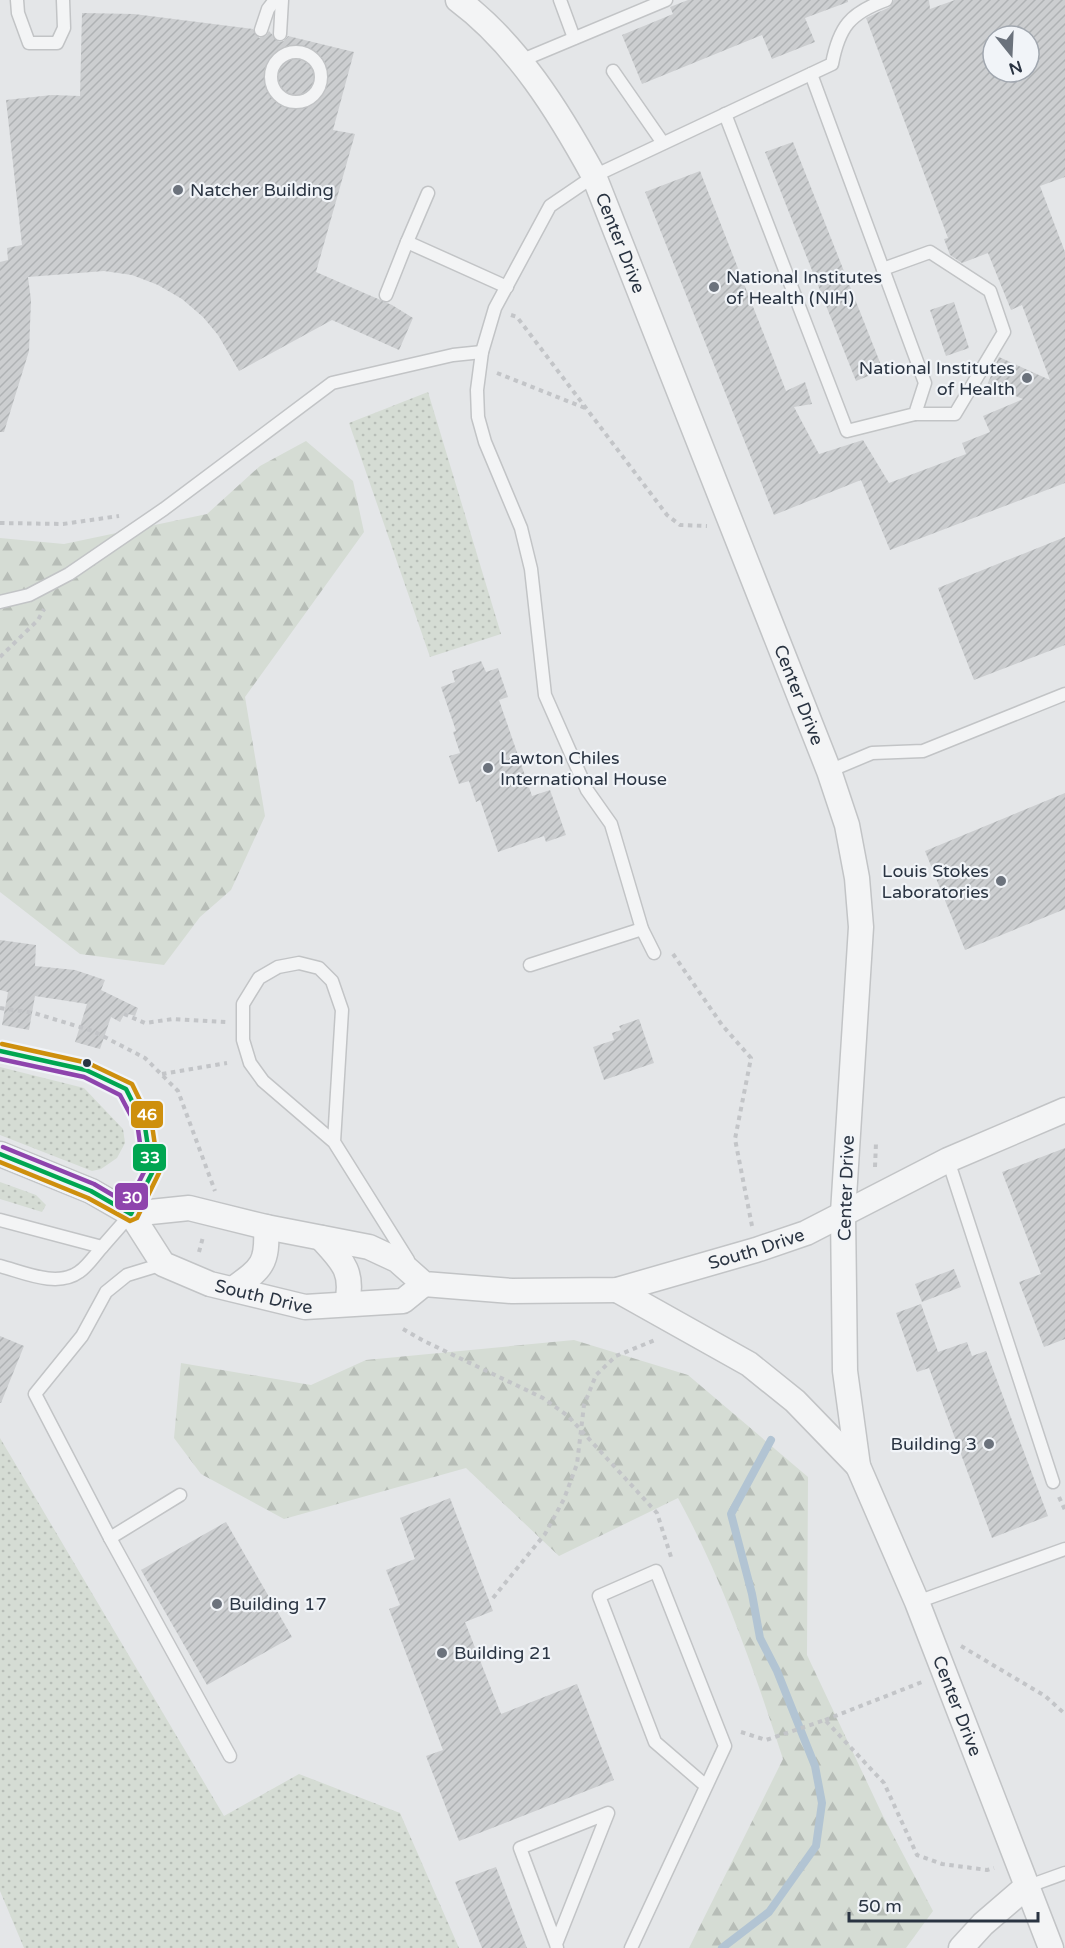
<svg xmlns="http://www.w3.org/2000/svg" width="1065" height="1948" font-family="'Varela Round',sans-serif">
<defs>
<pattern id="green-dots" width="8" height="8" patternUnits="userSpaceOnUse" patternTransform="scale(1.5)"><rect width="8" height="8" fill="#d5dcd4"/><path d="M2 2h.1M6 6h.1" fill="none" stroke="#b7bdb7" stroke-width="1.8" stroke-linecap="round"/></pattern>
<pattern id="forest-firs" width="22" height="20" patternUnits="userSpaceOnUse" patternTransform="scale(1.5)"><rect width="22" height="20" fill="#d5dcd4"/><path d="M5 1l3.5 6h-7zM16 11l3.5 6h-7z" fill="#b7bdb7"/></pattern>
<pattern id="building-hatch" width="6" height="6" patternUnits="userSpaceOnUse" patternTransform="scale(1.5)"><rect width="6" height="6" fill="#ccced0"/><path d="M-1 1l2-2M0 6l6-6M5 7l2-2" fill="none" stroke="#afb2b4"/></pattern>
</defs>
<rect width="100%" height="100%" fill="#e4e6e8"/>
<g fill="url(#green-dots)">
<path d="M428 392 501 634 430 657 349 423Z"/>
<path d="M0 1067 84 1088 123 1129 125 1143 117 1158 101 1169 92 1171 0 1135Z"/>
<path d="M0 1182 36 1195 46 1205 42 1212 0 1199Z"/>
<path d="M0 1438 224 1816 299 1774 400 1813 459 1948H24L0 1891Z"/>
</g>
<g fill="url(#forest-firs)">
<path d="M306 441 353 481 364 532 245 697 265 816 231 890 200 917 164 965 80 954 0 892V538L64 544 207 514 260 466Z"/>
<path d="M574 1340 688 1375 808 1477 807 1655 883 1816 933 1911 906 1948H689L783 1759C754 1670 723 1580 678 1498L559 1556 466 1468 284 1519 201 1474 174 1438 181 1363 311 1385 366 1360Z"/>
</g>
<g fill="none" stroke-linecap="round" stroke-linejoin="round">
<path stroke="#b2c4d3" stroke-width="8" d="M722 1948 769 1912 816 1846 822 1803 815 1766 777 1671 760 1638 752 1594 731 1514 771 1440"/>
</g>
<g fill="url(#building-hatch)" fill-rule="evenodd">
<path d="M688 0H848V2L805 18 815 42 772 59 762 35 642 84 622 35 673 14 670 7Z"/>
<path d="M894 0H929L930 9 955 0H1065V177L1040 186 1065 252V483L890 550 861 480 774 515 645 192 700 171 786 391 805 382 812 404 794 407 819 454 863 440 889 483 966 454 962 443 990 432 983 416 1023 399 987 385 999 357 1050 380 1022 305 1011 310 988 253 962 263 950 255 944 239 948 238 866 18 890 7ZM993 36H1029V72H993Z"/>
<path d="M82 13 134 14 253 29 259 38 266 36 269 31 279 42 284 41 288 36 354 52 333 130 355 134 316 272 392 305 413 318 399 350 332 320 239 371 218 335 203 317 182 299 158 285 132 275 104 271 28 277 31 300 29 351 4 432H0V262L8 260 7 248 22 245 6 100 52 95 80 96Z"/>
<path d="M793 142 883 370 856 381 765 152Z"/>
<path d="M954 302 969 348 946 356 930 310Z"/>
<path d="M1065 537V645L974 680 938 588Z"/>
<path d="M481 661 486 672 498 668 508 697 499 700 532 796 550 790 566 835 546 842 544 836 498 852 480 800 476 802 469 781 459 784 449 756 460 753 453 732 456 731 441 687 455 682 452 671Z"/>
<path d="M1065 793V909L965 950 925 851Z"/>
<path d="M0 940 36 945 35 966 75 970 105 980 101 990 138 1008 135 1016 125 1013 120 1022 111 1017 100 1049 75 1042 87 1004 35 996 29 1030 2 1025 8 992 0 990Z"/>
<path d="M639 1019 654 1063 604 1080 593 1047 614 1040 612 1033 621 1030 619 1026Z"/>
<path d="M1065 1148V1339L1044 1347 1019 1282 1041 1274 1002 1172Z"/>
<path d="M954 1269 961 1287 922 1302 915 1284Z"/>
<path d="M921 1304 938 1352 967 1342 972 1356 986 1351 1048 1516 992 1538 929 1368 917 1372 896 1313Z"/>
<path d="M0 1336 24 1346 1 1403H0Z"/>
<path d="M450 1498 493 1611 465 1622 501 1714 577 1684 614 1780 459 1841 426 1756 443 1750 389 1609 400 1605 386 1570 415 1559 400 1518Z"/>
<path d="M226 1522 292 1637 207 1685 141 1570Z"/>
<path d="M496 1867 527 1948H482L455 1882Z"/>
</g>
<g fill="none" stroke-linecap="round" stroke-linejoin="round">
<g stroke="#c2c4c6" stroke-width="15">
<g id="service">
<path d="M17 0 18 13 29 43H57L64 28 63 0"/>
<path d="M560 0 574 38"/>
<path d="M261 30 268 9 275 0"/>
<path d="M280 34 282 0"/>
<circle cx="296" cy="77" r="25"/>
<path d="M520 61 666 0"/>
<path d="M613 71 663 143"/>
<path d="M725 114 847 431 915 414 925 383 811 74"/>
<path d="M428 193 407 242 507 287"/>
<path d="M883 269 930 252 990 291 1004 332 955 414H915"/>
<path d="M386 295 407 242"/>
<path d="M0 602 29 595 69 574 164 509 332 383 453 355 482 352"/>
<path d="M829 771 872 753 923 751 1065 694"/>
<path d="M654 953 642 929 611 824 587 790 545 695 531 569 521 528 485 442 478 417 477 390 482 352 495 308 550 206 594 176 832 64C839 27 850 13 886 0"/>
<path d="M530 965 642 929"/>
<path d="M0 1051 86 1070 126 1089 138 1107 145 1127 152 1173 131 1214 102 1247 0 1220"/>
<path d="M334 1142 342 1010 332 981 319 968 299 963 278 967 259 978 243 1004V1040L250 1063 263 1081 334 1142 408 1260"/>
<path d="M948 1160 1053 1482"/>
<path d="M163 1264 127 1275 106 1292 82 1336 35 1394 110 1538 180 1495"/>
<path d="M0 1266C23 1272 57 1288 79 1272 88 1266 95 1255 102 1247"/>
<path d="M110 1538 230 1756"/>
<path d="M917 1602 1065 1549"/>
<path d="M1026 1887 1065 1873"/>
<path d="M556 1944 608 1813 520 1848 556 1944 557 1948"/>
<path d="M631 1948 725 1746 656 1571 599 1596 655 1742 706 1786"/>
</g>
</g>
<g stroke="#c2c4c6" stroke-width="27">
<g id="minor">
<path id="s1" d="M458 0C517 44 559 112 594 176L829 771 847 825 857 878 861 927 843 1213 845 1371 858 1466 917 1602 1051 1948"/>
<path id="s2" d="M0 1154 91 1191 131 1214 163 1264 210 1284 305 1307 403 1301 424 1284"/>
<path id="s3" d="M131 1214 189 1208 266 1227 369 1247 397 1260 424 1284 512 1291 617 1290 756 1250 806 1233 948 1160 1065 1110"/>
<path d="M321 1238C342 1261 354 1271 347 1303"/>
<path d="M233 1289C262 1268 268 1264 266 1227"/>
<path d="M617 1290 749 1364 795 1401 858 1466"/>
<path d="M961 1948 983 1924 1026 1887"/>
</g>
</g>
<g stroke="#c3c5c8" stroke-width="4" stroke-dasharray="4.5 4.5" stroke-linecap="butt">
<path d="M511 315 517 317 667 515 680 525 707 526"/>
<path d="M497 373 585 408"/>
<path d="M0 523 63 524 119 516"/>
<path d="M0 657 38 620 44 609"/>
<path d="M673 954 722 1025 751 1058 735 1139 752 1226"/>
<path d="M0 1008 34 1013 93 1031 145 1058 178 1091 215 1191"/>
<path d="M124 1014 145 1023 173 1019 226 1022"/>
<path d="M162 1074 227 1063"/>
<path d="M875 1167 876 1143"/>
<path d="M199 1252 203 1237"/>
<path d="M403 1329 424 1341 543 1398 568 1416 657 1513 672 1560"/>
<path d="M1059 1497 1065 1510"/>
<path d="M493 1598 545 1534 564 1499 577 1464 584 1405 596 1375 616 1356 655 1340"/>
<path d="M961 1646 1045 1696 1065 1714"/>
<path d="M825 1720 922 1682"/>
<path d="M741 1732 766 1740 825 1720 884 1783 917 1855 942 1864 987 1870 994 1868"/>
</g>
<use href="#service" stroke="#f3f4f5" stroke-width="12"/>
<use href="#minor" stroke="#f3f4f5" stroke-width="24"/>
<g stroke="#f1f4f8" stroke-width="9">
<path id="bus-1" d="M0 1051 86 1070 126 1089 145 1127 152 1173 131 1214 91 1191 0 1154"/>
</g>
<g stroke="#f1f4f8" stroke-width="9">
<path id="bus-2" d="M0 1059 84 1077 120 1095 138 1129 144 1172 128 1204 94 1184 3 1147"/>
</g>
<g stroke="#f1f4f8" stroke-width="9">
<path id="bus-3" d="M0 1162 88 1198 130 1221 137 1218 159 1173 152 1125 132 1084 88 1063 2 1044"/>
</g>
<use href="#bus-1" stroke="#00a651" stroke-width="4.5"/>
<use href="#bus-2" stroke="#8e44ad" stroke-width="4.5"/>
<use href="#bus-3" stroke="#ce8f0d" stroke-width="4.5"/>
</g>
<g fill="#6b727c" stroke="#f1f4f8" stroke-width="2">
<circle cx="178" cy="190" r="6"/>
<circle cx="714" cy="287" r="6"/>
<circle cx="1027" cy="378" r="6"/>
<circle cx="488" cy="768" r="6"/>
<circle cx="1001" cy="881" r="6"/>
<circle cx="989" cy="1444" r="6"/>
<circle cx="217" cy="1604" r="6"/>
<circle cx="442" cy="1653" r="6"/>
</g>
<circle fill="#2a3442" stroke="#f1f4f8" stroke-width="2" cx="87" cy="1063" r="5"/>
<g text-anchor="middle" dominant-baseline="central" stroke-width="4.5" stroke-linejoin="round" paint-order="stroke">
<g font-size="18" fill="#2a3442" stroke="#f1f4f8" text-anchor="start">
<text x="190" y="190">Natcher Building</text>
<text x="726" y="277">National Institutes<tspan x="726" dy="21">of Health (NIH)</tspan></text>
<text x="1015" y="368" text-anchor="end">National Institutes<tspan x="1015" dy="21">of Health</tspan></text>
<text x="500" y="758">Lawton Chiles<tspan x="500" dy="21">International House</tspan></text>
<text x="989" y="871" text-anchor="end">Louis Stokes<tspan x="989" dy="21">Laboratories</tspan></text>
<text x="977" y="1444" text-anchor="end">Building 3</text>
<text x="229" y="1604">Building 17</text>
<text x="454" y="1653">Building 21</text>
</g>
<g font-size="18" fill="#2a3442" stroke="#f1f4f8">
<text stroke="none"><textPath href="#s1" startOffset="296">Center Drive</textPath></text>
<text stroke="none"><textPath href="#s1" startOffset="782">Center Drive</textPath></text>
<text transform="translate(846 1188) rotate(-88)">Center Drive</text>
<text stroke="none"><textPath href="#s3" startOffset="648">South Drive</textPath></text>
<text stroke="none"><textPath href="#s2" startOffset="310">South Drive</textPath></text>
<text stroke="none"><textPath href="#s1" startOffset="1824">Center Drive</textPath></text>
</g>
</g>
<g stroke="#f1f4f8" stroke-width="2">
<rect x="130" y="1100" width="34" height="29" rx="6" fill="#ce8f0d"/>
<rect x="132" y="1143" width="35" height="29" rx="6" fill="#00a651"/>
<rect x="114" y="1182" width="35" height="29" rx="6" fill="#8e44ad"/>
</g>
<g font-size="16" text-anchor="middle" font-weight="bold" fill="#fff">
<text x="147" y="1120">46</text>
<text x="150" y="1163">33</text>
<text x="132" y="1203">30</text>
</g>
<g transform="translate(1011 54) rotate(162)"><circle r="28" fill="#f1f4f8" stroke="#a1a7af" stroke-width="1.5"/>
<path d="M0-4.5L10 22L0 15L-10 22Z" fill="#6b727c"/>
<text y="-9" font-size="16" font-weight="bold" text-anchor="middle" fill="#2a3442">N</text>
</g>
<path d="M849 1912v9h189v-9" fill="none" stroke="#2a3442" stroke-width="3"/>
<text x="858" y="1912" font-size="18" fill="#2a3442" stroke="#f1f4f8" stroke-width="4.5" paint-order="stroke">50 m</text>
</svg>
